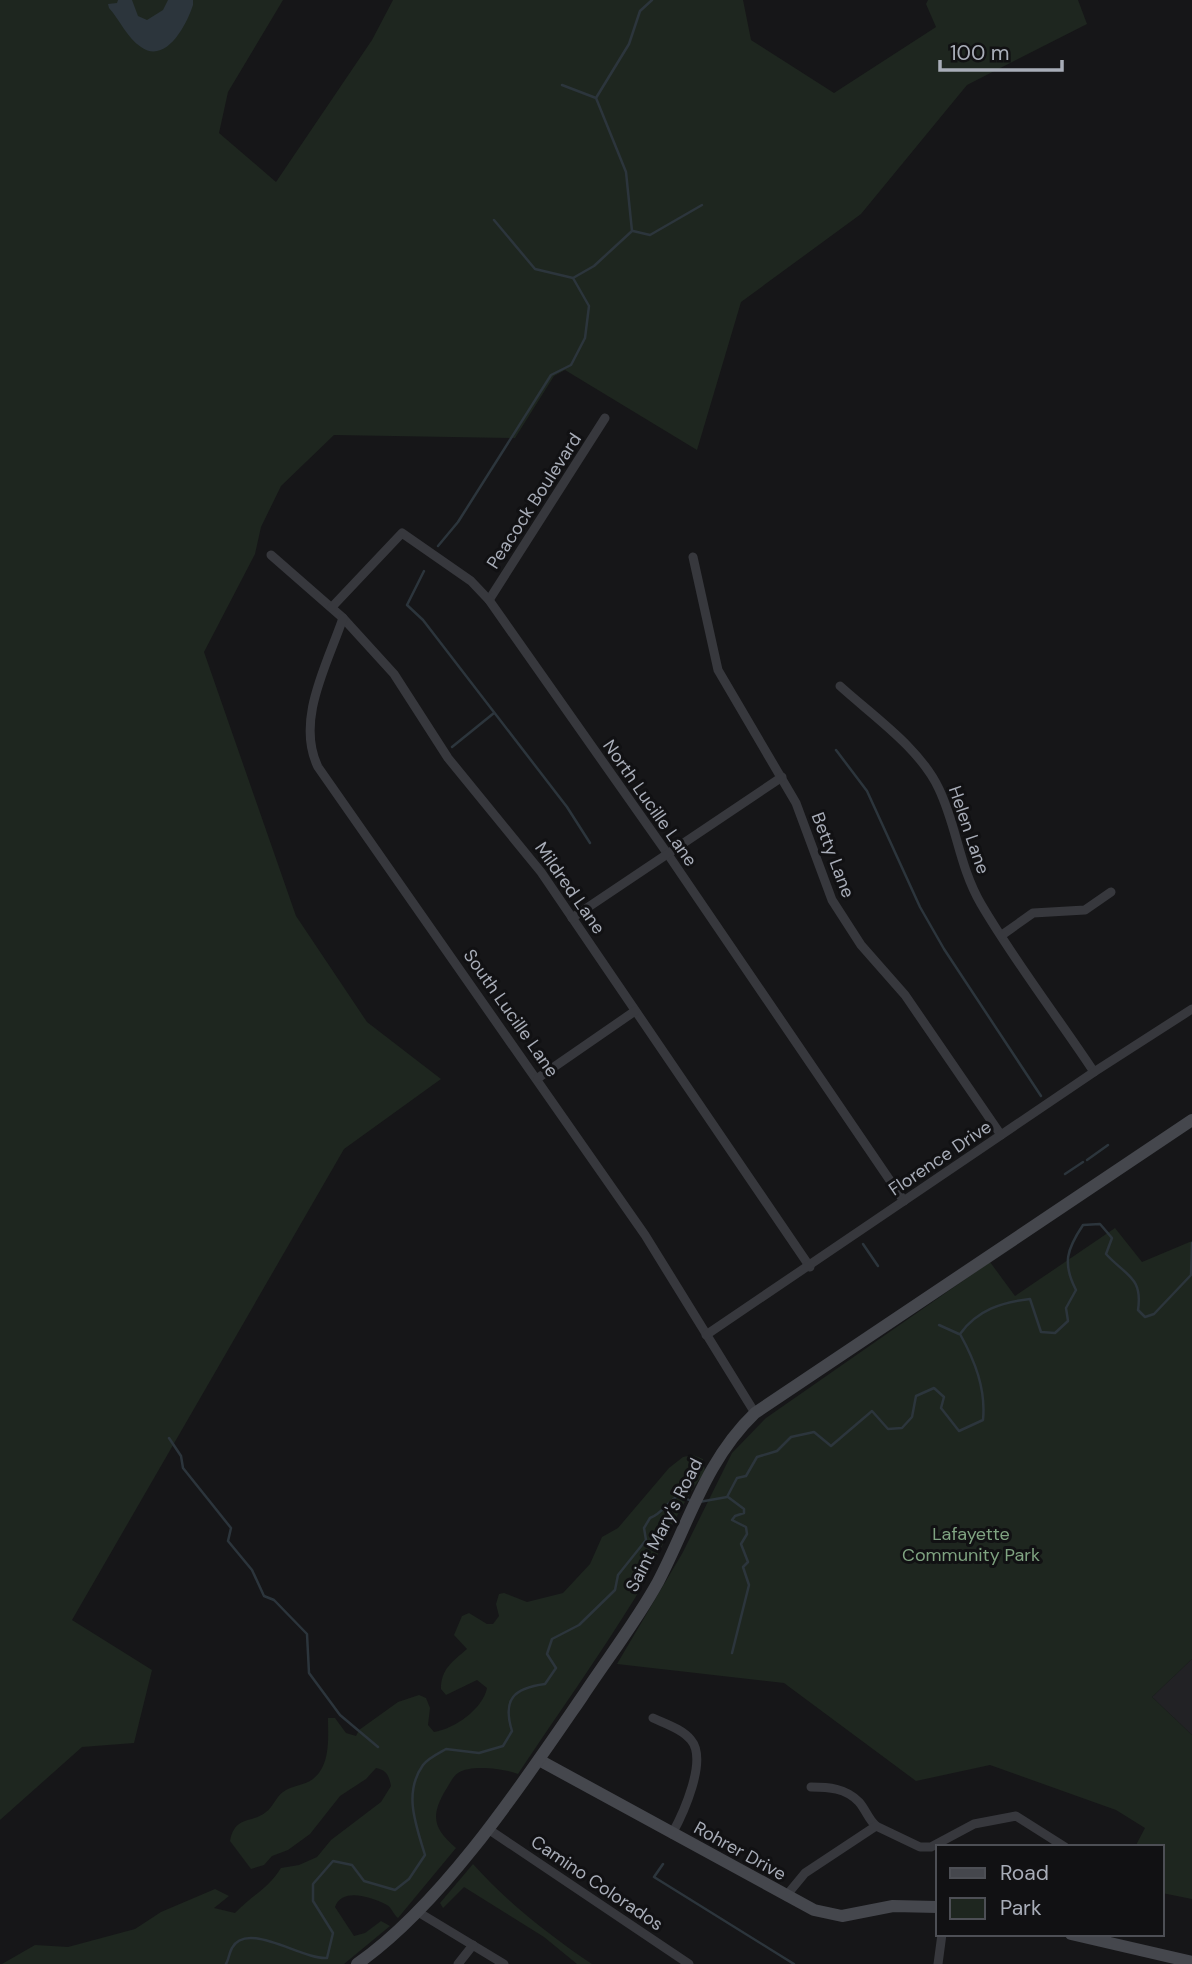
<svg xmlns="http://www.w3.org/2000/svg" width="1192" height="1964" font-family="'DM Sans',sans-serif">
<rect width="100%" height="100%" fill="#161618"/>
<path fill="#222225" d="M1192 1659V1735L1152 1697Z"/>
<g fill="#1e261f">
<path d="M0 0H283L228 92 219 133 276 182 372 40 393 0H743L751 40 834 93 936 27 926 4 928 0H1078L1087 24 967 85 861 214 741 302 697 450 565 370 554 376 515 438 334 435 281 486 261 527 255 554 204 652 296 916 367 1022 441 1079 344 1149 72 1620 152 1670 134 1743 82 1747 0 1820Z"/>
<path d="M1115 1228 1142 1262 1192 1241V1659L1152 1697 1192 1735V1899L1162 1893V1847H1135L1145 1828 1116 1810 990 1765 916 1781 784 1683 617 1664 683 1552 732 1453 766 1418 990 1262 1015 1296Z"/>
<path d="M693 1455 703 1459 705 1472C675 1510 660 1556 635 1598 598 1658 557 1715 518 1774 505 1769 471 1764 458 1773 453 1776 449 1785 445 1791 430 1817 434 1829 456 1848L398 1918C393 1914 392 1908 387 1905 372 1897 342 1887 335 1907L354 1936 365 1933 381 1921 390 1926 344 1964H2L35 1945 68 1947 135 1929 161 1912 215 1889 229 1896 214 1908 235 1913C252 1895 268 1889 281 1868L299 1865 317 1857 331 1840 381 1802 391 1786C389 1776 387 1770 376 1768L366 1779 340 1796 310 1834 288 1850 272 1856 264 1865 251 1869 230 1841C235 1815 251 1824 266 1812 273 1807 276 1797 283 1792 292 1785 304 1786 313 1779 331 1765 328 1737 328 1718H335L346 1733 356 1736 359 1730 398 1702 419 1695 426 1698 430 1708 428 1725 434 1732C454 1729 483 1709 487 1688L477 1680 446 1695 441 1689C441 1669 452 1662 467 1649L454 1635 462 1616 469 1613 487 1624H493L499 1616 496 1604 499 1594 504 1593 527 1602 563 1593 590 1564 602 1537 618 1528 669 1468 683 1457Z"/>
<path d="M473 1864C509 1904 548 1934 592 1964H577L544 1937 464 1887 443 1908 440 1903Z"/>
</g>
<path fill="#2c353c" d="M118 0H132L138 16 147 20 163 10 168 0H193V5C187 24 166 65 141 47 127 38 120 20 109 8L108 4 117 3Z"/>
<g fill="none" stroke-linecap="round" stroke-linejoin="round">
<g stroke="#2c353c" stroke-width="2.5">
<path d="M562 85 596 98 626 172 632 231 594 266 573 278"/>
<path d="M596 98 629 44 640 11 652 0"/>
<path d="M633 231 650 235 702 205"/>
<path d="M438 546 458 522 551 375 571 365 585 338 589 306 573 278 535 269 494 220"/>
<path d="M424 571 407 605 423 620 567 807 590 843"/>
<path d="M452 747 494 713"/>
<path d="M836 750 867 791 920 907 944 949 1041 1096"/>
<path d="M1087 1160 1108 1145"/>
<path d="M1065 1174 1083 1162"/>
<path d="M863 1244 878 1266"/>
<path d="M939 1325 959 1334"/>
<path d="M169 1438 181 1456 183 1468 231 1528 228 1541 252 1570 264 1596 274 1600 307 1634 309 1673 340 1715 378 1747"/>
<path d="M728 1497 744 1509V1513L735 1516 732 1520 746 1527 747 1534 741 1544 748 1562 743 1567 749 1585 732 1653"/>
<path d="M699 1502 727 1497 737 1478 746 1476 757 1457 777 1451 791 1437 814 1432 831 1446 872 1411 888 1429 902 1428 912 1417 916 1396 934 1388 944 1397 941 1408 959 1431 983 1420C986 1389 975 1361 960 1334 977 1310 1002 1302 1030 1299L1041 1332 1055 1333 1068 1321 1066 1308 1076 1290C1062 1263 1067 1249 1083 1225L1100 1224 1112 1238 1106 1254C1126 1276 1143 1277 1138 1310L1145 1317 1154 1314 1191 1275 1192 1243"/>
<path d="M663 1864 654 1877 794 1964"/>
<path d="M226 1964C229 1959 229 1953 232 1948 247 1920 302 1960 327 1958L333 1933 313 1901V1884L333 1861 352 1865 364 1881 395 1890 409 1879 425 1855C416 1825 403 1793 423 1765 428 1758 439 1753 446 1749L479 1753 503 1746 512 1731C502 1699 514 1688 545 1684L556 1668 547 1654 552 1639 579 1625 615 1590 618 1575 646 1540 644 1528 650 1518C663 1513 667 1502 679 1495L693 1502"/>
</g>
<g stroke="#37383d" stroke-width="9">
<path d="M271 555 343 618 394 674 448 758 541 872 810 1267"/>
<path d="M693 557 718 670 796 803 832 900 861 945 905 995 1001 1135"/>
<path d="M489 600 605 418"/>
<path d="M332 607 402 533 471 581 489 600 667 853 904 1201"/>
<path d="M343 618C328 663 295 720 318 767L645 1235 755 1413"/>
<path d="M840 686C873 716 920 748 939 789 957 827 959 866 981 904 1015 962 1057 1016 1094 1072"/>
<path d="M572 918 782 777"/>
<path d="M1002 935 1033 913 1085 910 1111 892"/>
<path d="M538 1078 635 1011"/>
<path d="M706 1335 1094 1072 1192 1009"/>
<path d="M653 1718C666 1724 682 1729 691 1740 708 1760 683 1814 672 1834"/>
<path d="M811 1787C828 1787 846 1788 859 1802 866 1810 868 1819 876 1826"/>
<path d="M488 1829 689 1964"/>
<path d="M786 1896 805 1873 876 1826 920 1847H931L974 1824 1016 1816 1065 1847"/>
<path d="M418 1912 504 1964"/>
<path d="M458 1964 473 1945"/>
<path d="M938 1964 942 1934"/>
</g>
<g stroke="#45474d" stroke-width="12">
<path d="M539 1760 814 1910 842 1916 893 1906 938 1907"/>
<path d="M1071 1934 1192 1962"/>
<path d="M357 1964C442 1905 523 1783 582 1697 607 1659 636 1622 658 1582 689 1523 705 1461 755 1413L1192 1120"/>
</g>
</g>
<g text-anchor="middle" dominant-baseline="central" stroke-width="6" stroke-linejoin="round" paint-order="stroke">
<g font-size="18" fill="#a8adb8" stroke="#111113">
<text transform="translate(534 501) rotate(-57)">Peacock Boulevard</text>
<text transform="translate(650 803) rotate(55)">North Lucille Lane</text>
<text transform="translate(969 830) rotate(71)">Helen Lane</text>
<text transform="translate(833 855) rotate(69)">Betty Lane</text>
<text transform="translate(570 888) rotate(55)">Mildred Lane</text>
<text transform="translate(511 1013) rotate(55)">South Lucille Lane</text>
<text transform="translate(940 1158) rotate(-34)">Florence Drive</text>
<text transform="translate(664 1525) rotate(-63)">Saint Mary's Road</text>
<text transform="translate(740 1851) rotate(29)">Rohrer Drive</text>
<text transform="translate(597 1883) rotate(34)">Camino Colorados</text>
</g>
<g font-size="18" fill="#7fa381" stroke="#111113">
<text x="971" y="1534">Lafayette<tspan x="971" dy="21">Community Park</tspan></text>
</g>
</g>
<rect x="936" y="1845" width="228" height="91" fill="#111113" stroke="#4d4f55" stroke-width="2"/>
<rect x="950" y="1868" width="35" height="10" fill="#45474d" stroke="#4d4f55" stroke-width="2"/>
<text x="1000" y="1880" font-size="21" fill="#a8adb8">Road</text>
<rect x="950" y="1898" width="35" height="21" fill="#1e261f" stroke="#4d4f55" stroke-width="2"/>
<text x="1000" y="1915" font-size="21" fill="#a8adb8">Park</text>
<path d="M940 60v10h122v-10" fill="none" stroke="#a8adb8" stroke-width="3.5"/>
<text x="950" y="60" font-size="21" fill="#a8adb8" stroke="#111113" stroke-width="5" paint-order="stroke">100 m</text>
</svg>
